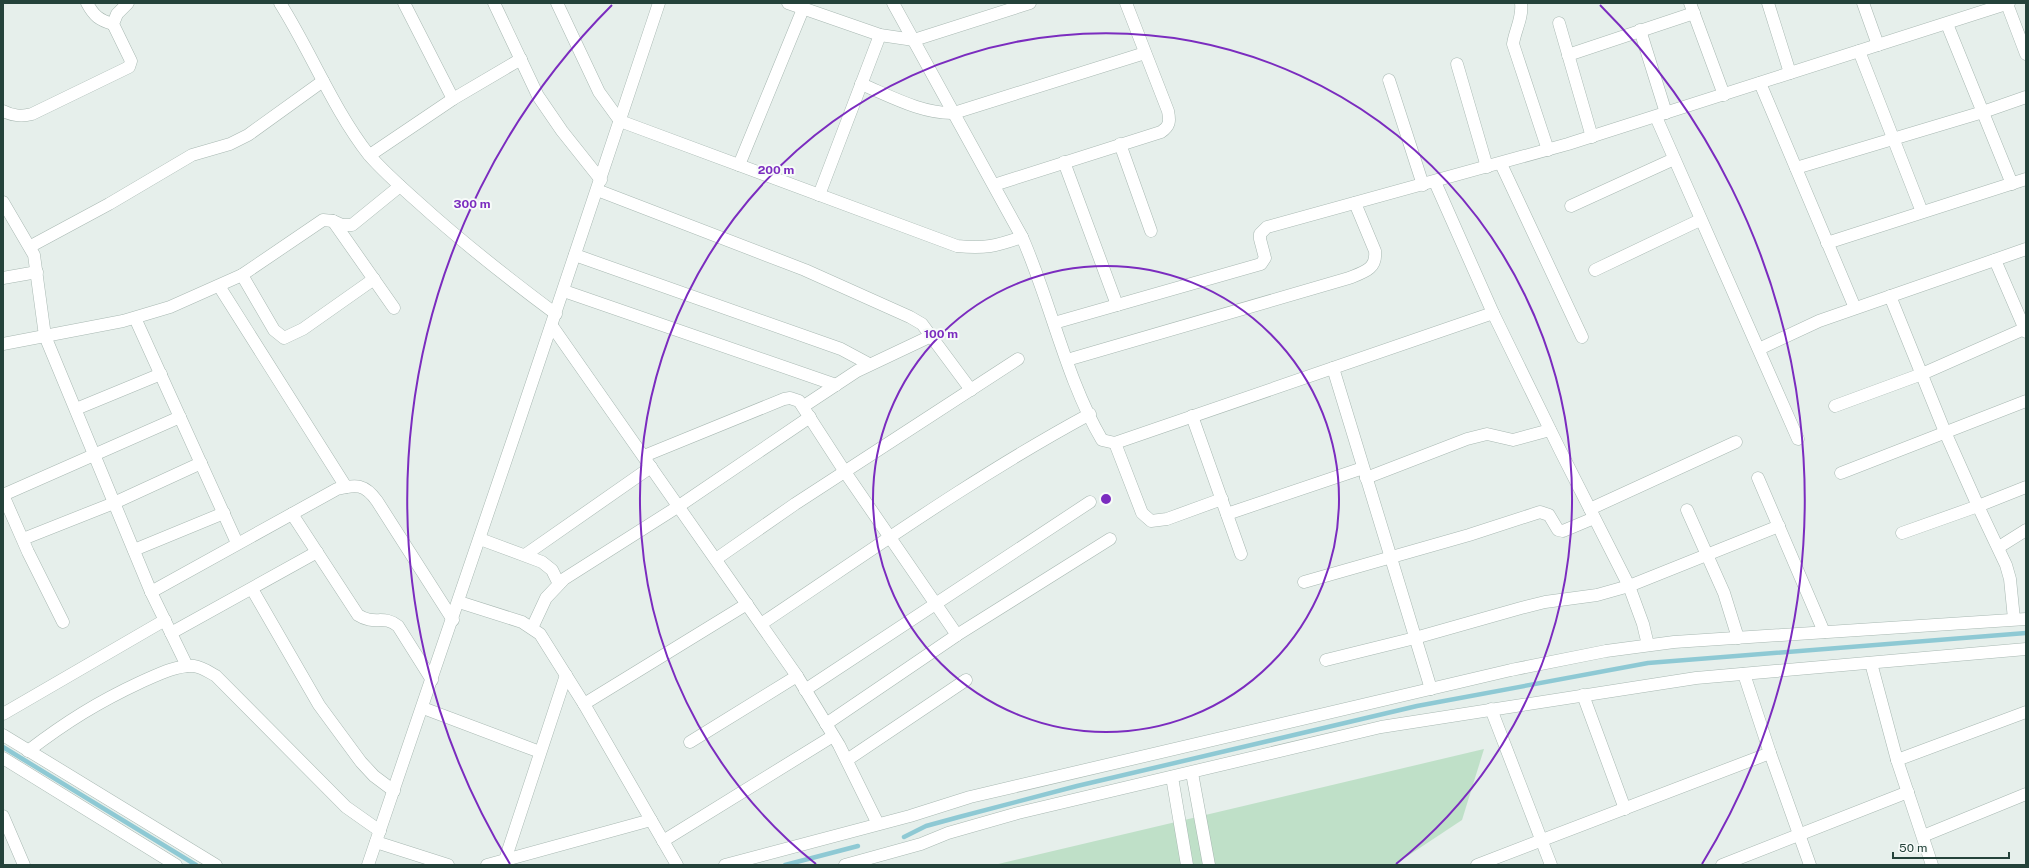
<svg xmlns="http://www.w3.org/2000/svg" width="2029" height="868" font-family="'Public Sans',sans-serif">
<rect width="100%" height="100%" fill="#e6efeb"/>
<path fill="#bfe0c8" d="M1484 749 1462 820 1394 865H994Z"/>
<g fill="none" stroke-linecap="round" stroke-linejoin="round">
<g stroke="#8ec9d4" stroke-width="4.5">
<path d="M3 747 196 865"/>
<path d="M904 837 926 826 959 817 1077 786 1417 706 1648 663 2026 633"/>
<path d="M785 865 858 846"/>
</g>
<g stroke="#a8b8b2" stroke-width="13">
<g id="minor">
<path d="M87 3C94 16 99 20 113 24"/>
<path d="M280 3C311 52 333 109 369 155 384 172 402 188 419 203 463 243 509 279 556 314"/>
<path d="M404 3 453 99"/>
<path d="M494 3 538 96 562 131 601 180"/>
<path d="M557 3 599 92 620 121 957 246C985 249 996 246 1022 237"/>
<path d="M788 3 880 35 914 40 1030 3"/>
<path d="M893 3 1022 237C1051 303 1066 379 1102 440L1115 443 1493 313"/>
<path d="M1521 3C1523 18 1515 30 1513 44L1548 150"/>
<path d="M1690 3 1724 95"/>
<path d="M1768 3 1790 73"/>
<path d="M1863 3 1878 45"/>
<path d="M2007 4 2026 54"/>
<path d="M1559 23 1592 137"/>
<path d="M1947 24 2012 184"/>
<path d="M1640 30 1666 113"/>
<path d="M1859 51 1922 212"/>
<path d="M1568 55 1694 13"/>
<path d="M1457 64 1487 167"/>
<path d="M1389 80 1423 185"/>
<path d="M1760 83 1855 308"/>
<path d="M861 84C890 96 922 114 954 113L1145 53"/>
<path d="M3 111C13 116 21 117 32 114L129 67 131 61 113 24 117 14 128 3"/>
<path d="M1656 117 1798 439"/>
<path d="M1120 144 1151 231"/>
<path d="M370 155 453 99 521 59"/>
<path d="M1064 162 1117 305"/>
<path d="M1501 164 1582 337"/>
<path d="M739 165 803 9"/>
<path d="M1796 168 1983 112 2026 97"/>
<path d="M1435 182 1493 313 1560 450 1629 586 1643 624 1648 645"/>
<path d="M994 185 1161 132C1170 126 1170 121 1168 111L1126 3"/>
<path d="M597 190 805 270 910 317 922 324 971 390"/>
<path d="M819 195 880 35"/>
<path d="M3 202 34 255 45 336 151 592 187 666"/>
<path d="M1571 206 1674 159"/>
<path d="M333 221 394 308"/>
<path d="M1827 243 2026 179"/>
<path d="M31 246 109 204 192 155 230 144 248 135 323 81"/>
<path d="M575 255 841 349 869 364"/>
<path d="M1995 260 2026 332"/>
<path d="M1595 270 1700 220"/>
<path d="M242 275 274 330 284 338 303 329 374 279"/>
<path d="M3 278 37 272"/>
<path d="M219 286 346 487"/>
<path d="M564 291 836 385"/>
<path d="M1890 296 1945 432 1978 506 2006 565 2010 579 2014 619"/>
<path d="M135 318 237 543"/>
<path d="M1054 323 1261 264 1265 258 1260 239V234L1267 227 1568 144 2009 3"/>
<path d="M552 326 797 676 839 745 878 824"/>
<path d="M3 344 123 321 170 307 242 275 323 220 333 221 342 225H352L400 186"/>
<path d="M1759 349 1819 321 2026 249"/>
<path d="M1067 360 1349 278C1364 272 1377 269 1375 251L1355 203"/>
<path d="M1333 368 1431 689"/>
<path d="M804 406 857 371 931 336"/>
<path d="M1835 406 1922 374 2024 329"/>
<path d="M76 409 161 374"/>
<path d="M1192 416 1241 554"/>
<path d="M1115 443 1142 513 1151 521 1167 519 1222 499"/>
<path d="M644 456 784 399 790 398 799 401 845 472 957 635"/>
<path d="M1841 473 2026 401"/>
<path d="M1366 478 1467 439 1487 434 1513 440 1550 430"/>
<path d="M1758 478 1824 632"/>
<path d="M1590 509 1736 442"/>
<path d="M1687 510 1724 593 1738 638"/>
<path d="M292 514 358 615C375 626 383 614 398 626L432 680"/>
<path d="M1227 514 1363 468"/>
<path d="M1902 533 1978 506 2026 487"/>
<path d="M23 539 114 503 201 463"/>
<path d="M480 539 542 562 552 570 559 584"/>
<path d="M1999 547 2026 530"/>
<path d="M134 550 224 513"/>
<path d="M525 555 651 467"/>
<path d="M716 559 795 504 1018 359"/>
<path d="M1304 582 1469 535 1540 512 1549 515 1558 530 1563 531 1594 518"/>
<path d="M252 589 319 705 361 762 374 776 394 791"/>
<path d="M151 592 337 489C356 484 365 484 377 501L453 620"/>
<path d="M459 602 522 622 540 634 584 704 677 865"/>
<path d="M63 622 28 552 3 495 180 417"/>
<path d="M761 624C869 552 975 476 1090 414"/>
<path d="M532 628 546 598 564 579 679 506 810 417"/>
<path d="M171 633 317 552"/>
<path d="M1326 660 1415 638 1521 608 1545 602 1597 595 1629 586 1779 526"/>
<path d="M1871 663 1897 760 1932 865"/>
<path d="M1744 674 1770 753 1810 865"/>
<path d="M805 690 1090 502"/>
<path d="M1583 695 1625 809"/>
<path d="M584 704 747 604"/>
<path d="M423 708 540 752"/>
<path d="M1491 709 1551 865"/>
<path d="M3 714 165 620"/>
<path d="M826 724 957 635 1110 539"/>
<path d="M690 742 797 676"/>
<path d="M28 751C66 722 98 702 141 682 157 675 176 665 194 666 202 667 209 672 216 676L346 807 380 831"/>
<path d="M847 760 966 680"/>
<path d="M1897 760 2026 712"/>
<path d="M1192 773 1209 865"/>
<path d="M1172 777 1187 865"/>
<path d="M3 816 24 865"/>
<path d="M1923 836 2026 794"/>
<path d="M663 841 833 736"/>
<path d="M376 842 448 865"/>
<path d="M505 860 566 675"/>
<path d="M487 865 651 820"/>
<path d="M1477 865 1770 753"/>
<path d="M1722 865 1908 792"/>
</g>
</g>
<g stroke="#a8b8b2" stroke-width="13">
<g id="tertiary">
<path d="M3 735 216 865"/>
<path d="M3 758 176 865"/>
<path d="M368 865C467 578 563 291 659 3"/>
<path d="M725 865 910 816 970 797 1511 670 1606 651 1674 642 2026 619"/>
<path d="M845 865 921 844 948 833 1018 813 1381 727 1696 678 2026 649"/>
</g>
</g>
<use href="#minor" stroke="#fff" stroke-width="12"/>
<use href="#tertiary" stroke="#fff" stroke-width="12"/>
</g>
<g fill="none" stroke="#7b2cbf" stroke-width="2">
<circle cx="1106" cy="499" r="233"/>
<path d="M816 864A466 466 0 1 1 1396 864"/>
<path d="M510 864A699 699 0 0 1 612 5M1600 5A699 699 0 0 1 1702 864"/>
</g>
<circle cx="1106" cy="499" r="6" fill="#7b2cbf" stroke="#f7fbf9" stroke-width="2"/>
<g font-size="12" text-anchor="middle" font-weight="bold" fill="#7b2cbf" stroke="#f7fbf9" stroke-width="4" stroke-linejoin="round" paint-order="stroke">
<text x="776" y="174">200 m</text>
<text x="472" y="208">300 m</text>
<text x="941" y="338">100 m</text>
</g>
<rect width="2029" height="868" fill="none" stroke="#24423a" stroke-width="8"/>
<path d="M1893 852v6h116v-6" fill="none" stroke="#24423a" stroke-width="2"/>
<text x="1899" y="852" font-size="12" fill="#24423a" stroke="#f7fbf9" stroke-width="3" paint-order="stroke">50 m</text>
</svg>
